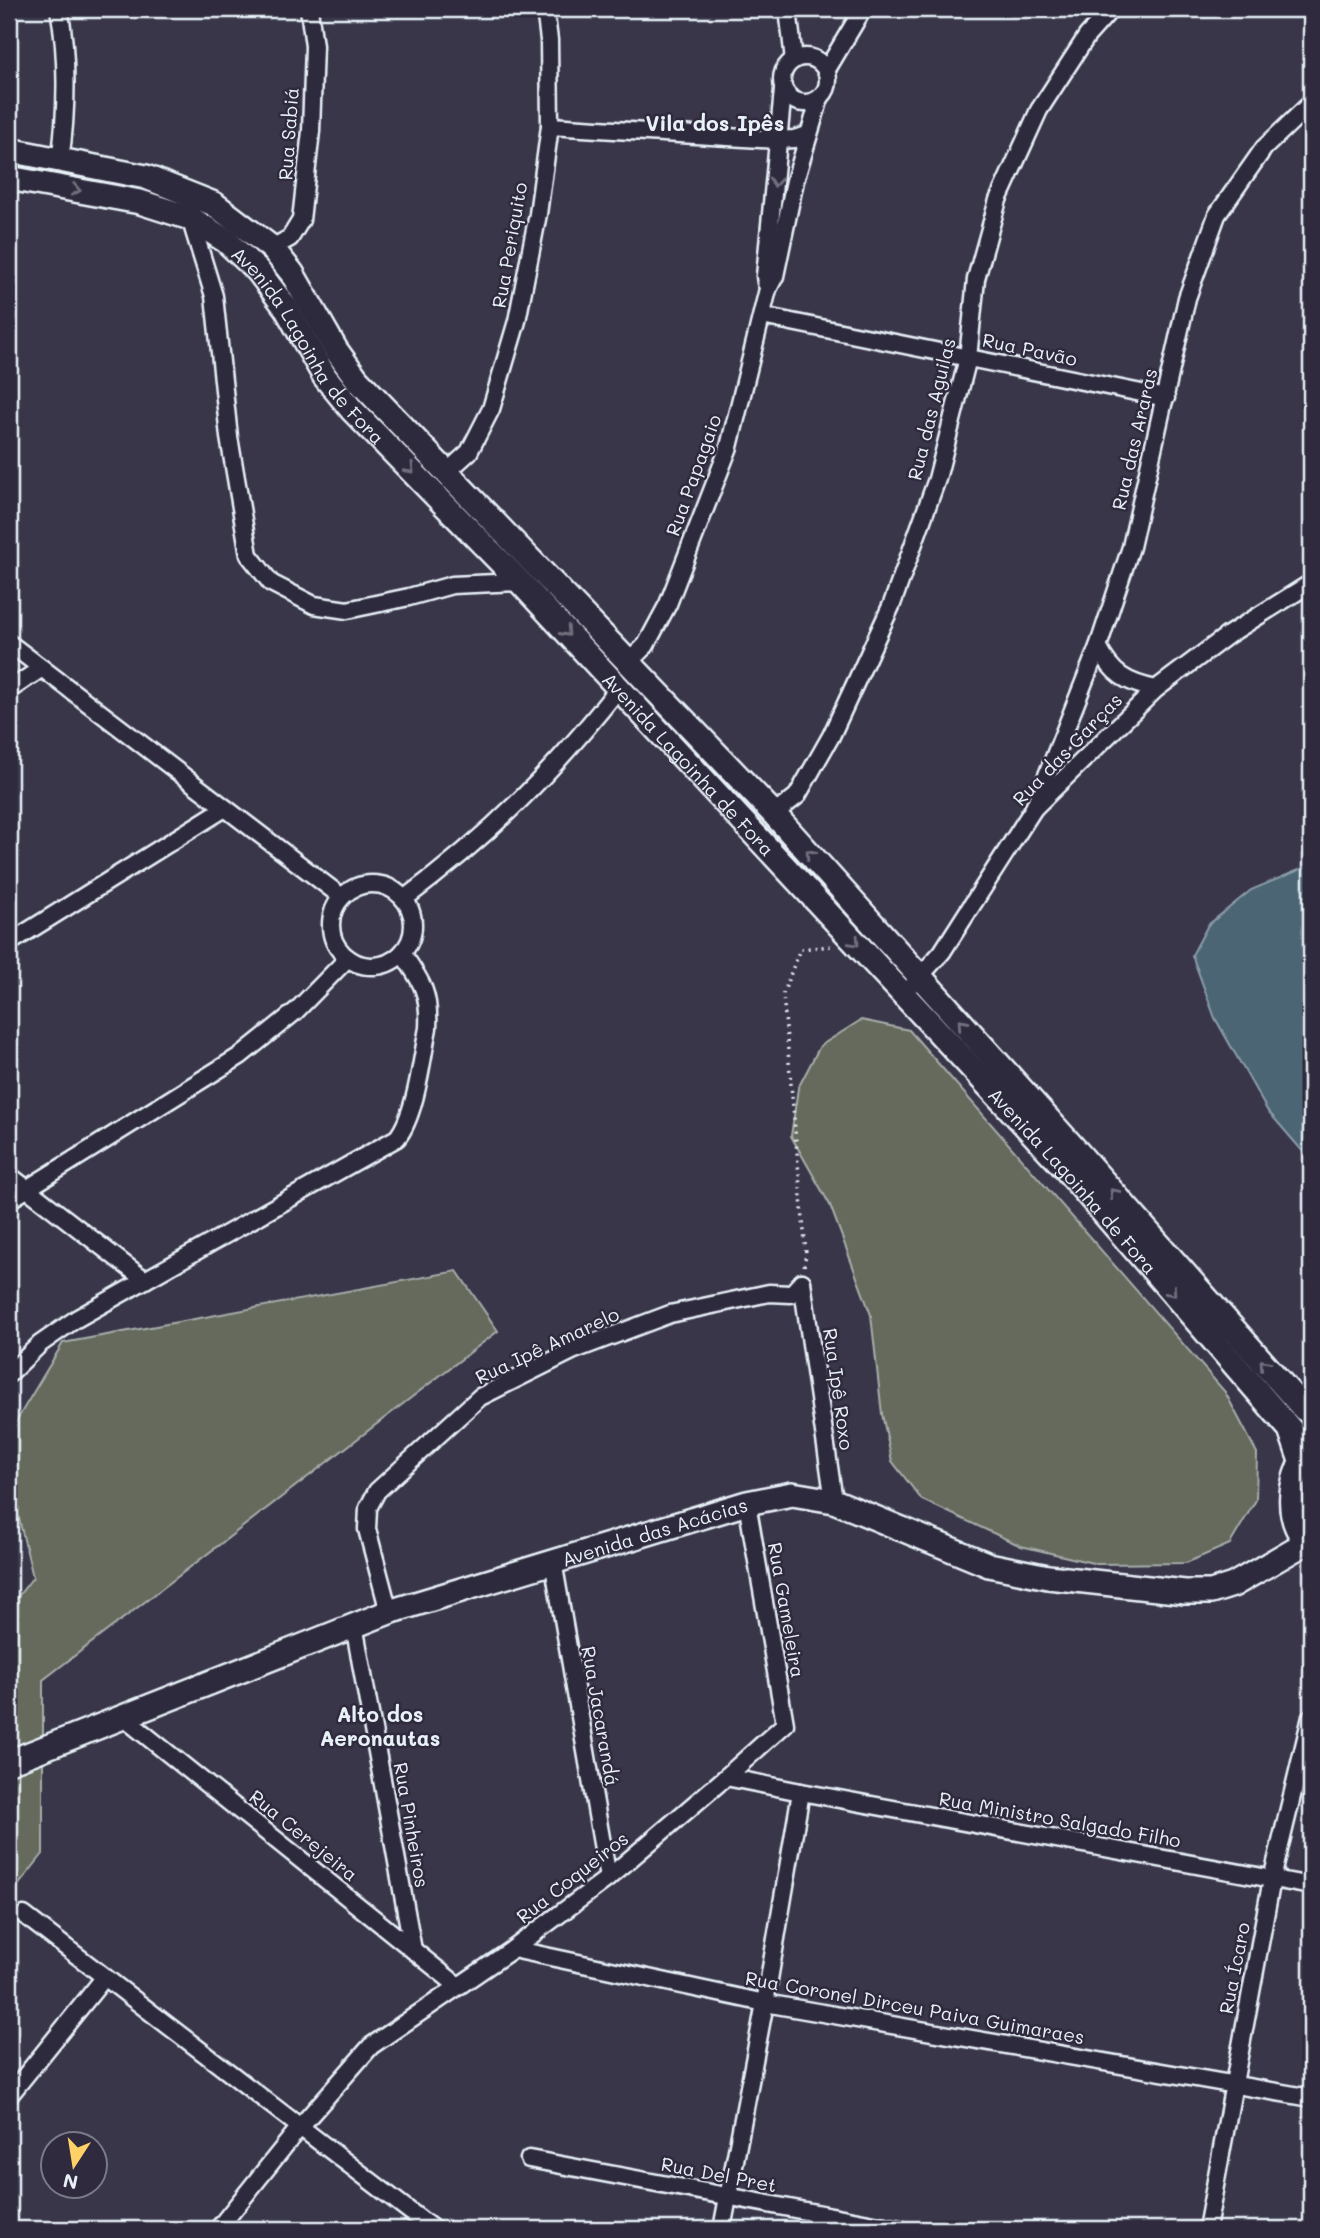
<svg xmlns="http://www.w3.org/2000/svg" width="1320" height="2238" font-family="Mali,sans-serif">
<rect width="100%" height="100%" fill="#3a364a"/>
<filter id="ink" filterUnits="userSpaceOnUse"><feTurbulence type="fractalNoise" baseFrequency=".0143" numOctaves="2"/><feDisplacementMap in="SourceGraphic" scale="14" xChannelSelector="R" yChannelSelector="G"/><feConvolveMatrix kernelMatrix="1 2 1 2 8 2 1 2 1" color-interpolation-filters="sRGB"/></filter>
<g filter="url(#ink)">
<g fill="#656a5c" stroke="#a6aeaa" stroke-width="2">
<path d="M861 1020 909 1030 1225 1392 1257 1453 1256 1500 1230 1544 1186 1563 1097 1564 1021 1546 922 1500 892 1461 882 1414 871 1315 830 1205 791 1136 798 1088 820 1046Z"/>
<path d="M457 1271 498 1331 43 1680V1854L9 1897V1608L33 1577 9 1477V1433L63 1343Z"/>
</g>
<path fill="#4c6575" stroke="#8a9da9" stroke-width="2" d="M1311 865V1161L1267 1110 1215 1018 1192 955 1208 925 1251 890Z"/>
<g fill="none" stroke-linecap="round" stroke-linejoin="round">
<g stroke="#e8f1f8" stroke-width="21">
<g id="street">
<path d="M59 9C68 54 67 114 60 160"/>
<path d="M788 9 794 60"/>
<circle cx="805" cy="80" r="23"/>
<path d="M826 71 863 9"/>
<path d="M550 126 777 140 794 139 808 135"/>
<path d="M190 218 214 296 229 437 249 555 271 583 314 605 347 610 409 597 452 585 520 582"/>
<path d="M272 248 290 238 301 220 311 131 314 46 309 9"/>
<path d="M766 283 765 276 783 90"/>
<path d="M762 316 1166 398"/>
<path d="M448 471 469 452 491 409 517 321 538 214 550 126 549 40 545 9"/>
<path d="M9 643 342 897"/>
<path d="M1098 647C1112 674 1126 683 1156 689"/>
<path d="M629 662 646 645 668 604 729 447 768 289 775 276 795 181 820 98"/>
<path d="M9 690 42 668"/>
<path d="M1034 808 1098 647 1131 547 1187 298 1217 215 1264 148 1311 103"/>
<path d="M774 814 797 796 831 736 892 604 937 479 968 358 976 279 998 200 1039 110 1087 36 1111 9"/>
<circle cx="372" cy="925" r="41"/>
<path d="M404 899C490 835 552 773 618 689"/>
<path d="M9 943 225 808"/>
<path d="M914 983 942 952 1034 808 1156 689 1228 635 1311 583"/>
<path d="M9 1175 145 1280"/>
<path d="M9 1200 240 1056 296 1011 348 958"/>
<path d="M802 1282 834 1501"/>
<path d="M9 1374 40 1344 76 1319 397 1138C416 1115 422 1058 428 1028 430 992 421 981 402 953"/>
<path d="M553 1561 608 1878"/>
<path d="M389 1612 367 1529 368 1508 377 1491 480 1397 572 1351 670 1314 769 1293 791 1294 802 1282"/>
<path d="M354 1625 413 1950"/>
<path d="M123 1717 458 1986"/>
<path d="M801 1792 1311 1886"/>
<path d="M24 1915 433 2229"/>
<path d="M513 1949 765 2003 1311 2098"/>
<path d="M9 2096 104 1978"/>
<path d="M529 2159 901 2229"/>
<path d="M218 2229 299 2128 371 2046 513 1949 608 1878 726 1777 785 1724 747 1503"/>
<path d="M722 2229 765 2003 801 1792 726 1777"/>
<path d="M1207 2229 1272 1879 1311 1717"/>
</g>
</g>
<g stroke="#e8f1f8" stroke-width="28">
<g id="secondary">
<path d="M9 150 146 177 214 204 272 248 292 273 336 350 357 379 774 814 1074 1148 1304 1409 1311 1412"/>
<path id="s1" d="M9 178 140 202 190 218 226 241 258 271 286 308 325 377 352 410 520 582 1063 1166 1290 1429 1301 1461"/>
<path d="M1309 1451C1288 1478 1283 1521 1311 1546"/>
<path id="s2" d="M9 1762 389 1612 747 1503 792 1494 834 1501 989 1565 1048 1577 1185 1592H1211L1233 1585 1307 1542"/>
</g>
</g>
<path stroke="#e8f1f8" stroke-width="3.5" stroke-dasharray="2 5" stroke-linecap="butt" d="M804 1266 806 1254 783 994 800 949 832 946"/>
<use href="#street" stroke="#2f2a3d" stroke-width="16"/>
<use href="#secondary" stroke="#2f2a3d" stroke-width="23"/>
</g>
<defs><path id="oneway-chevron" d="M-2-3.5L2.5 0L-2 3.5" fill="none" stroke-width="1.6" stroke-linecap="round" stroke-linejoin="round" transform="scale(1.75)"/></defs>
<g stroke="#70707e">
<use href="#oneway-chevron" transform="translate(775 182) rotate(95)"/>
<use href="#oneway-chevron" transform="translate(76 190) rotate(11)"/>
<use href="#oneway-chevron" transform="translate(410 469) rotate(46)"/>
<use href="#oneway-chevron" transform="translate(566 632) rotate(48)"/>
<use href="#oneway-chevron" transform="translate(810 854) rotate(-132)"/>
<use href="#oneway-chevron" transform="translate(855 942) rotate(47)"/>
<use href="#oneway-chevron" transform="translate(962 1024) rotate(-132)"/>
<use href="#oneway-chevron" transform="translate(1114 1193) rotate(-131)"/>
<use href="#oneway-chevron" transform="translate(1172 1292) rotate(49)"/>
<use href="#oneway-chevron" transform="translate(1264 1364) rotate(-131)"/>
</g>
</g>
<g text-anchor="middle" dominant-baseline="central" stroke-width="5" stroke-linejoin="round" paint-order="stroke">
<g font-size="19" fill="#e8f1f8" stroke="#2f2a3d">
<text transform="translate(288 134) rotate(-86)">Rua Sabiá</text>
<text transform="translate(509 245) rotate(-80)">Rua Periquito</text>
<text stroke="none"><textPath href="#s1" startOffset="362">Avenida Lagoinha de Fora</textPath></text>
<text transform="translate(1030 349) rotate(12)">Rua Pavão</text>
<text transform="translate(931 409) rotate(-76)">Rua das Aguilas</text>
<text transform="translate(1134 439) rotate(-77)">Rua das Araras</text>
<text transform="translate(693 475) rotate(-70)">Rua Papagaio</text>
<text transform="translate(1067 749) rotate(-46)">Rua das Garças</text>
<text stroke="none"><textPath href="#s1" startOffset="929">Avenida Lagoinha de Fora</textPath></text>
<text stroke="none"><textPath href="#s1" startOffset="1496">Avenida Lagoinha de Fora</textPath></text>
<text transform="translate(547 1345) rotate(-25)">Rua Ipê Amarelo</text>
<text transform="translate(839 1389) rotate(82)">Rua Ipê Roxo</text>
<text stroke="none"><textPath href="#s2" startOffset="686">Avenida das Acácias</textPath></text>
<text transform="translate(787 1610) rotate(80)">Rua Gameleira</text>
<text transform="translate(601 1716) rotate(80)">Rua Jacarandá</text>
<text transform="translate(1060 1819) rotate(10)">Rua Ministro Salgado Filho</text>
<text transform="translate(412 1825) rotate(80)">Rua Pinheiros</text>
<text transform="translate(304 1835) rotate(39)">Rua Cerejeira</text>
<text transform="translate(572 1877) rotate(-38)">Rua Coqueiros</text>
<text transform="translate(1234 1968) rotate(-79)">Rua Ícaro</text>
<text transform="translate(915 2007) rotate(10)">Rua Coronel Dirceu Paiva Guimaraes</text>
<text transform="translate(719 2174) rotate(11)">Rua Del Pret</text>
</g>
<g font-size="21" font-weight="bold" fill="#e8f1f8" stroke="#2f2a3d">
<text x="715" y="122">Vila dos Ipês</text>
<text x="380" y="1713">Alto dos<tspan x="380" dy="24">Aeronautas</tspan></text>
</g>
</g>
<rect width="1320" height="2238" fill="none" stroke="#2f2a3d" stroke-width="35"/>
<rect x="18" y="18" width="1285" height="2203" fill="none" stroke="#e8f1f8" stroke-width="2.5" filter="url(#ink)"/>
<g transform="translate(74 2165) rotate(192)"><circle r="33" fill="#2f2a3d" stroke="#797a88" stroke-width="2"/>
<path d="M0-5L12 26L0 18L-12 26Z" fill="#ffd166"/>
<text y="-10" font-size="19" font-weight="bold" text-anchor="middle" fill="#e8f1f8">N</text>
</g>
</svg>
